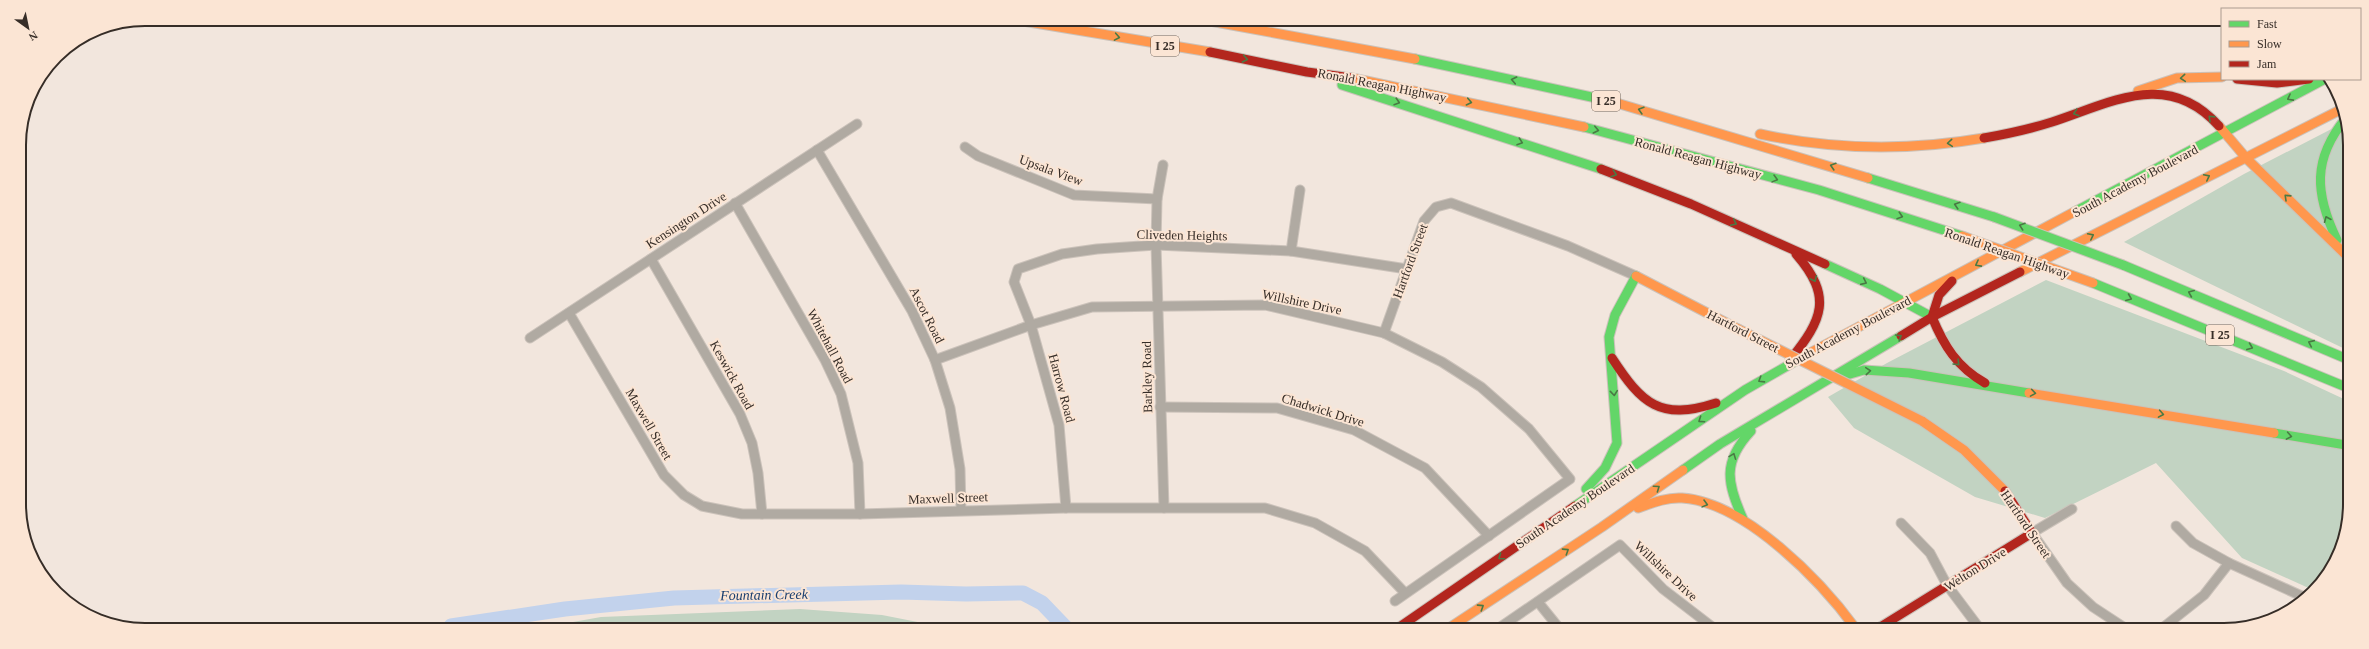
<svg xmlns="http://www.w3.org/2000/svg" width="2369" height="649" font-family="Georgia,serif">
<rect width="100%" height="100%" fill="#f2e6dd"/>
<g fill="#c2d3c2">
<path d="M2347 121V350L2124 242 2244 174Z"/>
<path d="M2046 280 2284 371 2346 400V536L2329 574 2313 590 2242 558 2156 463 2045 518 1975 497 1854 428 1828 397 1887 363Z"/>
<path d="M800 609 882 615 943 627H545L601 617Z"/>
</g>
<g fill="none" stroke-linecap="round" stroke-linejoin="round">
<path stroke="#c2d2ec" stroke-width="15" d="M451 626 565 609 674 598 901 592 966 594 1023 593 1042 603 1066 628"/>
<g stroke="#cbc2ba" stroke-width="11">
<g id="street">
<path d="M965 147 978 156 1074 195 1157 199"/>
<path d="M817 150 912 311 935 360 950 408 960 469 961 510"/>
<path d="M1163 165 1157 199 1156 245 1164 508"/>
<path d="M735 203 825 360 841 394 858 463 860 514"/>
<path d="M1291 251 1300 190"/>
<path d="M651 259 740 414 752 443 758 473 762 514"/>
<path d="M569 313 664 475 684 495 702 506 742 514H860L1066 508H1265L1315 523 1365 551 1405 593"/>
<path d="M1384 333 1424 221 1436 207 1451 203 1568 246 1636 276"/>
<path d="M530 338 857 124"/>
<path d="M935 360 1031 325 1092 307 1265 305 1384 333 1442 362 1481 387 1529 429 1570 479 1395 601"/>
<path d="M1160 407 1277 408 1354 430 1425 468 1489 536"/>
<path d="M1066 508 1059 425 1031 325 1014 282 1018 269 1062 254 1097 249 1156 245 1291 251 1407 269"/>
<path d="M2072 509 2032 533 2067 583 2093 607 2128 630"/>
<path d="M1901 523 1930 553 1947 585 1980 629"/>
<path d="M2229 563 2306 598"/>
<path d="M1538 602 1559 628"/>
<path d="M1499 628 1620 545 1663 589 1715 629"/>
<path d="M2160 630 2204 595 2229 563 2193 543 2176 526"/>
</g>
</g>
<g stroke="#cbc2ba" stroke-width="11">
<g id="fast">
<path d="M1415 59 1610 101"/>
<path d="M1342 85 1601 169"/>
<path d="M1584 127 1819 190 1962 236"/>
<path d="M1868 178 1994 217"/>
<path d="M2076 211 2325 79"/>
<path d="M2337 240C2315 194 2312 159 2346 118"/>
<path d="M1825 264 1880 289 1932 317"/>
<path d="M2123 265 2347 359"/>
<path d="M2093 283 2346 387"/>
<path d="M1843 376 1864 370 1909 373 2029 393"/>
<path d="M2274 433 2346 445"/>
<path d="M1683 470 1720 444 1901 336"/>
<path d="M1586 489 1605 468 1617 443 1609 337 1615 315 1636 276"/>
<path d="M1575 506 1745 390 1808 354"/>
<path d="M1743 519C1727 483 1722 462 1751 431"/>
</g>
</g>
<g stroke="#cbc2ba" stroke-width="11">
<g id="slow">
<path d="M1023 21 1210 52"/>
<path d="M1210 21 1415 59"/>
<path d="M1352 78 1584 127"/>
<path d="M2138 91 2177 78 2222 77"/>
<path d="M1610 101 1868 178"/>
<path d="M2219 126 2247 159 2347 256"/>
<path d="M1760 134C1834 150 1909 151 1984 138"/>
<path d="M2020 272 2342 109"/>
<path d="M1636 276 1738 329"/>
<path d="M1808 354 2076 211"/>
<path d="M2029 393 2274 433"/>
<path d="M1922 421 1964 450 2005 491"/>
<path d="M1638 508C1652 503 1667 497 1682 498 1745 502 1821 581 1856 629"/>
<path d="M1449 628 1602 527 1683 470"/>
</g>
</g>
<g stroke="#cbc2ba" stroke-width="11">
<g id="jam">
<path d="M1210 52 1307 72 1352 78"/>
<path d="M2237 79 2277 83 2309 79"/>
<path d="M1984 138C2007 134 2030 129 2052 122 2113 102 2168 69 2219 126"/>
<path d="M1601 169 1691 204 1825 264"/>
<path d="M1952 281 1939 295 1932 317C1944 346 1957 367 1985 383"/>
<path d="M1901 336 1932 317 2020 272"/>
<path d="M1612 358C1642 404 1660 421 1716 403"/>
<path d="M1790 360C1823 319 1833 297 1796 254"/>
<path d="M1398 628 1575 506"/>
<path d="M1877 629 2032 533 2005 491"/>
</g>
</g>
<use href="#street" stroke="#b0aaa2" stroke-width="9"/>
<use href="#fast" stroke="#63d668" stroke-width="9"/>
<use href="#slow" stroke="#ff974d" stroke-width="9"/>
<use href="#jam" stroke="#b3261e" stroke-width="9"/>
<g stroke="#cbc2ba" stroke-width="11" stroke-linecap="butt">
<path id="fast-bridge" d="M1994 217 2123 265"/>
</g>
<g stroke="#cbc2ba" stroke-width="11" stroke-linecap="butt">
<g id="slow-bridge">
<path d="M1962 236 2093 283"/>
<path d="M1738 329 1922 421"/>
</g>
</g>
<use href="#fast-bridge" stroke="#63d668" stroke-width="9"/>
<use href="#slow-bridge" stroke="#ff974d" stroke-width="9"/>
</g>
<defs><path id="oneway-chevron" d="M-2-3.5L2.5 0L-2 3.5" fill="none" stroke-width="1.6" stroke-linecap="round" stroke-linejoin="round"/></defs>
<g stroke="#4a7944">
<use href="#oneway-chevron" transform="translate(1117 37) rotate(10)"/>
<use href="#oneway-chevron" transform="translate(1245 59) rotate(11)"/>
<use href="#oneway-chevron" transform="translate(2183 78) rotate(175)"/>
<use href="#oneway-chevron" transform="translate(1514 80) rotate(-168)"/>
<use href="#oneway-chevron" transform="translate(2290 98) rotate(152)"/>
<use href="#oneway-chevron" transform="translate(1397 102) rotate(17)"/>
<use href="#oneway-chevron" transform="translate(1469 102) rotate(12)"/>
<use href="#oneway-chevron" transform="translate(1641 110) rotate(-164)"/>
<use href="#oneway-chevron" transform="translate(2076 113) rotate(162)"/>
<use href="#oneway-chevron" transform="translate(2211 118) rotate(-136)"/>
<use href="#oneway-chevron" transform="translate(1596 130) rotate(13)"/>
<use href="#oneway-chevron" transform="translate(1520 142) rotate(19)"/>
<use href="#oneway-chevron" transform="translate(1950 143) rotate(175)"/>
<use href="#oneway-chevron" transform="translate(1833 166) rotate(-163)"/>
<use href="#oneway-chevron" transform="translate(1614 174) rotate(19)"/>
<use href="#oneway-chevron" transform="translate(2207 177) rotate(-27)"/>
<use href="#oneway-chevron" transform="translate(1775 179) rotate(15)"/>
<use href="#oneway-chevron" transform="translate(2287 197) rotate(-136)"/>
<use href="#oneway-chevron" transform="translate(1957 205) rotate(-163)"/>
<use href="#oneway-chevron" transform="translate(1900 216) rotate(18)"/>
<use href="#oneway-chevron" transform="translate(2327 219) rotate(-113)"/>
<use href="#oneway-chevron" transform="translate(1734 223) rotate(25)"/>
<use href="#oneway-chevron" transform="translate(2022 226) rotate(-161)"/>
<use href="#oneway-chevron" transform="translate(2091 236) rotate(-27)"/>
<use href="#oneway-chevron" transform="translate(1978 264) rotate(152)"/>
<use href="#oneway-chevron" transform="translate(1814 279) rotate(65)"/>
<use href="#oneway-chevron" transform="translate(1864 282) rotate(24)"/>
<use href="#oneway-chevron" transform="translate(2191 293) rotate(-157)"/>
<use href="#oneway-chevron" transform="translate(2129 298) rotate(22)"/>
<use href="#oneway-chevron" transform="translate(1899 337) rotate(-31)"/>
<use href="#oneway-chevron" transform="translate(2311 343) rotate(-156)"/>
<use href="#oneway-chevron" transform="translate(2250 347) rotate(22)"/>
<use href="#oneway-chevron" transform="translate(1957 363) rotate(46)"/>
<use href="#oneway-chevron" transform="translate(1868 371) rotate(-5)"/>
<use href="#oneway-chevron" transform="translate(1761 380) rotate(148)"/>
<use href="#oneway-chevron" transform="translate(1614 393) rotate(84)"/>
<use href="#oneway-chevron" transform="translate(2033 393) rotate(9)"/>
<use href="#oneway-chevron" transform="translate(2161 414) rotate(10)"/>
<use href="#oneway-chevron" transform="translate(1701 420) rotate(146)"/>
<use href="#oneway-chevron" transform="translate(2289 436) rotate(10)"/>
<use href="#oneway-chevron" transform="translate(1733 456) rotate(-69)"/>
<use href="#oneway-chevron" transform="translate(1657 488) rotate(-35)"/>
<use href="#oneway-chevron" transform="translate(1705 504) rotate(15)"/>
<use href="#oneway-chevron" transform="translate(1566 551) rotate(-33)"/>
<use href="#oneway-chevron" transform="translate(1501 557) rotate(145)"/>
<use href="#oneway-chevron" transform="translate(1481 607) rotate(-33)"/>
</g>
<g text-anchor="middle" dominant-baseline="central" stroke-width="4" stroke-linejoin="round" paint-order="stroke">
<g fill="#fbe5d4" stroke="#71645b" stroke-width="1">
<rect x="1151" y="36" width="28" height="20" rx="3"/>
<rect x="1592" y="91" width="28" height="20" rx="3"/>
<rect x="2206" y="325" width="28" height="20" rx="3"/>
</g>
<g font-size="12" font-weight="bold" fill="#362d27">
<text x="1165" y="46">I 25</text>
<text x="1606" y="101">I 25</text>
<text x="2220" y="335">I 25</text>
</g>
<g font-size="13" fill="#362d27" stroke="#fbe5d4">
<text transform="translate(1382 85) rotate(11)">Ronald Reagan Highway</text>
<text transform="translate(1698 158) rotate(15)">Ronald Reagan Highway</text>
<text transform="translate(1051 170) rotate(20)">Upsala View</text>
<text transform="translate(2135 181) rotate(-28)">South Academy Boulevard</text>
<text transform="translate(686 220) rotate(-33)">Kensington Drive</text>
<text transform="translate(1182 235) rotate(1)">Cliveden Heights</text>
<text transform="translate(2007 253) rotate(19)">Ronald Reagan Highway</text>
<text transform="translate(1410 261) rotate(-70)">Hartford Street</text>
<text transform="translate(1302 302) rotate(12)">Willshire Drive</text>
<text transform="translate(927 315) rotate(63)">Ascot Road</text>
<text transform="translate(1743 331) rotate(27)">Hartford Street</text>
<text transform="translate(1848 332) rotate(-28)">South Academy Boulevard</text>
<text transform="translate(830 346) rotate(62)">Whitehall Road</text>
<text transform="translate(732 375) rotate(61)">Keswick Road</text>
<text transform="translate(1147 377) rotate(-91)">Barkley Road</text>
<text transform="translate(1062 388) rotate(75)">Harrow Road</text>
<text transform="translate(1323 410) rotate(17)">Chadwick Drive</text>
<text transform="translate(649 424) rotate(60)">Maxwell Street</text>
<text transform="translate(948 498) rotate(-2)">Maxwell Street</text>
<text transform="translate(1575 506) rotate(-34)">South Academy Boulevard</text>
<text transform="translate(2026 524) rotate(56)">Hartford Street</text>
<text transform="translate(1975 569) rotate(-32)">Welton Drive</text>
<text transform="translate(1666 571) rotate(43)">Willshire Drive</text>
</g>
<g font-size="14" font-style="italic" fill="#163c6e" stroke="#fbe5d4">
<text transform="translate(764 595) rotate(-1)">Fountain Creek</text>
</g>
</g>
<path d="M0 0H2369V649H0ZM145 26H2224A119 119 0 0 1 2343 145V504A119 119 0 0 1 2224 623H145A119 119 0 0 1 26 504V145A119 119 0 0 1 145 26Z" fill="#fbe5d4" fill-rule="evenodd"/>
<path fill="none" stroke="#362d27" stroke-width="2" d="M145 26H2224A119 119 0 0 1 2343 145V504A119 119 0 0 1 2224 623H145A119 119 0 0 1 26 504V145A119 119 0 0 1 145 26Z"/>
<rect x="2221" y="8" width="140" height="72" fill="#fbe5d4" stroke="#ac9b8f"/>
<rect x="2229" y="21" width="20" height="6" fill="#63d668" stroke="#ac9b8f"/>
<text x="2257" y="28" font-size="12" fill="#362d27">Fast</text>
<rect x="2229" y="41" width="20" height="6" fill="#ff974d" stroke="#ac9b8f"/>
<text x="2257" y="48" font-size="12" fill="#362d27">Slow</text>
<rect x="2229" y="61" width="20" height="6" fill="#b3261e" stroke="#ac9b8f"/>
<text x="2257" y="68" font-size="12" fill="#362d27">Jam</text>
<g transform="translate(28 28) rotate(147)" stroke="#fbe5d4" stroke-width="3" paint-order="stroke">
<path d="M0-3L7 15L0 10L-7 15Z" fill="#362d27"/>
<text y="-6" font-size="11" font-weight="bold" text-anchor="middle" fill="#362d27">N</text>
</g>
</svg>
